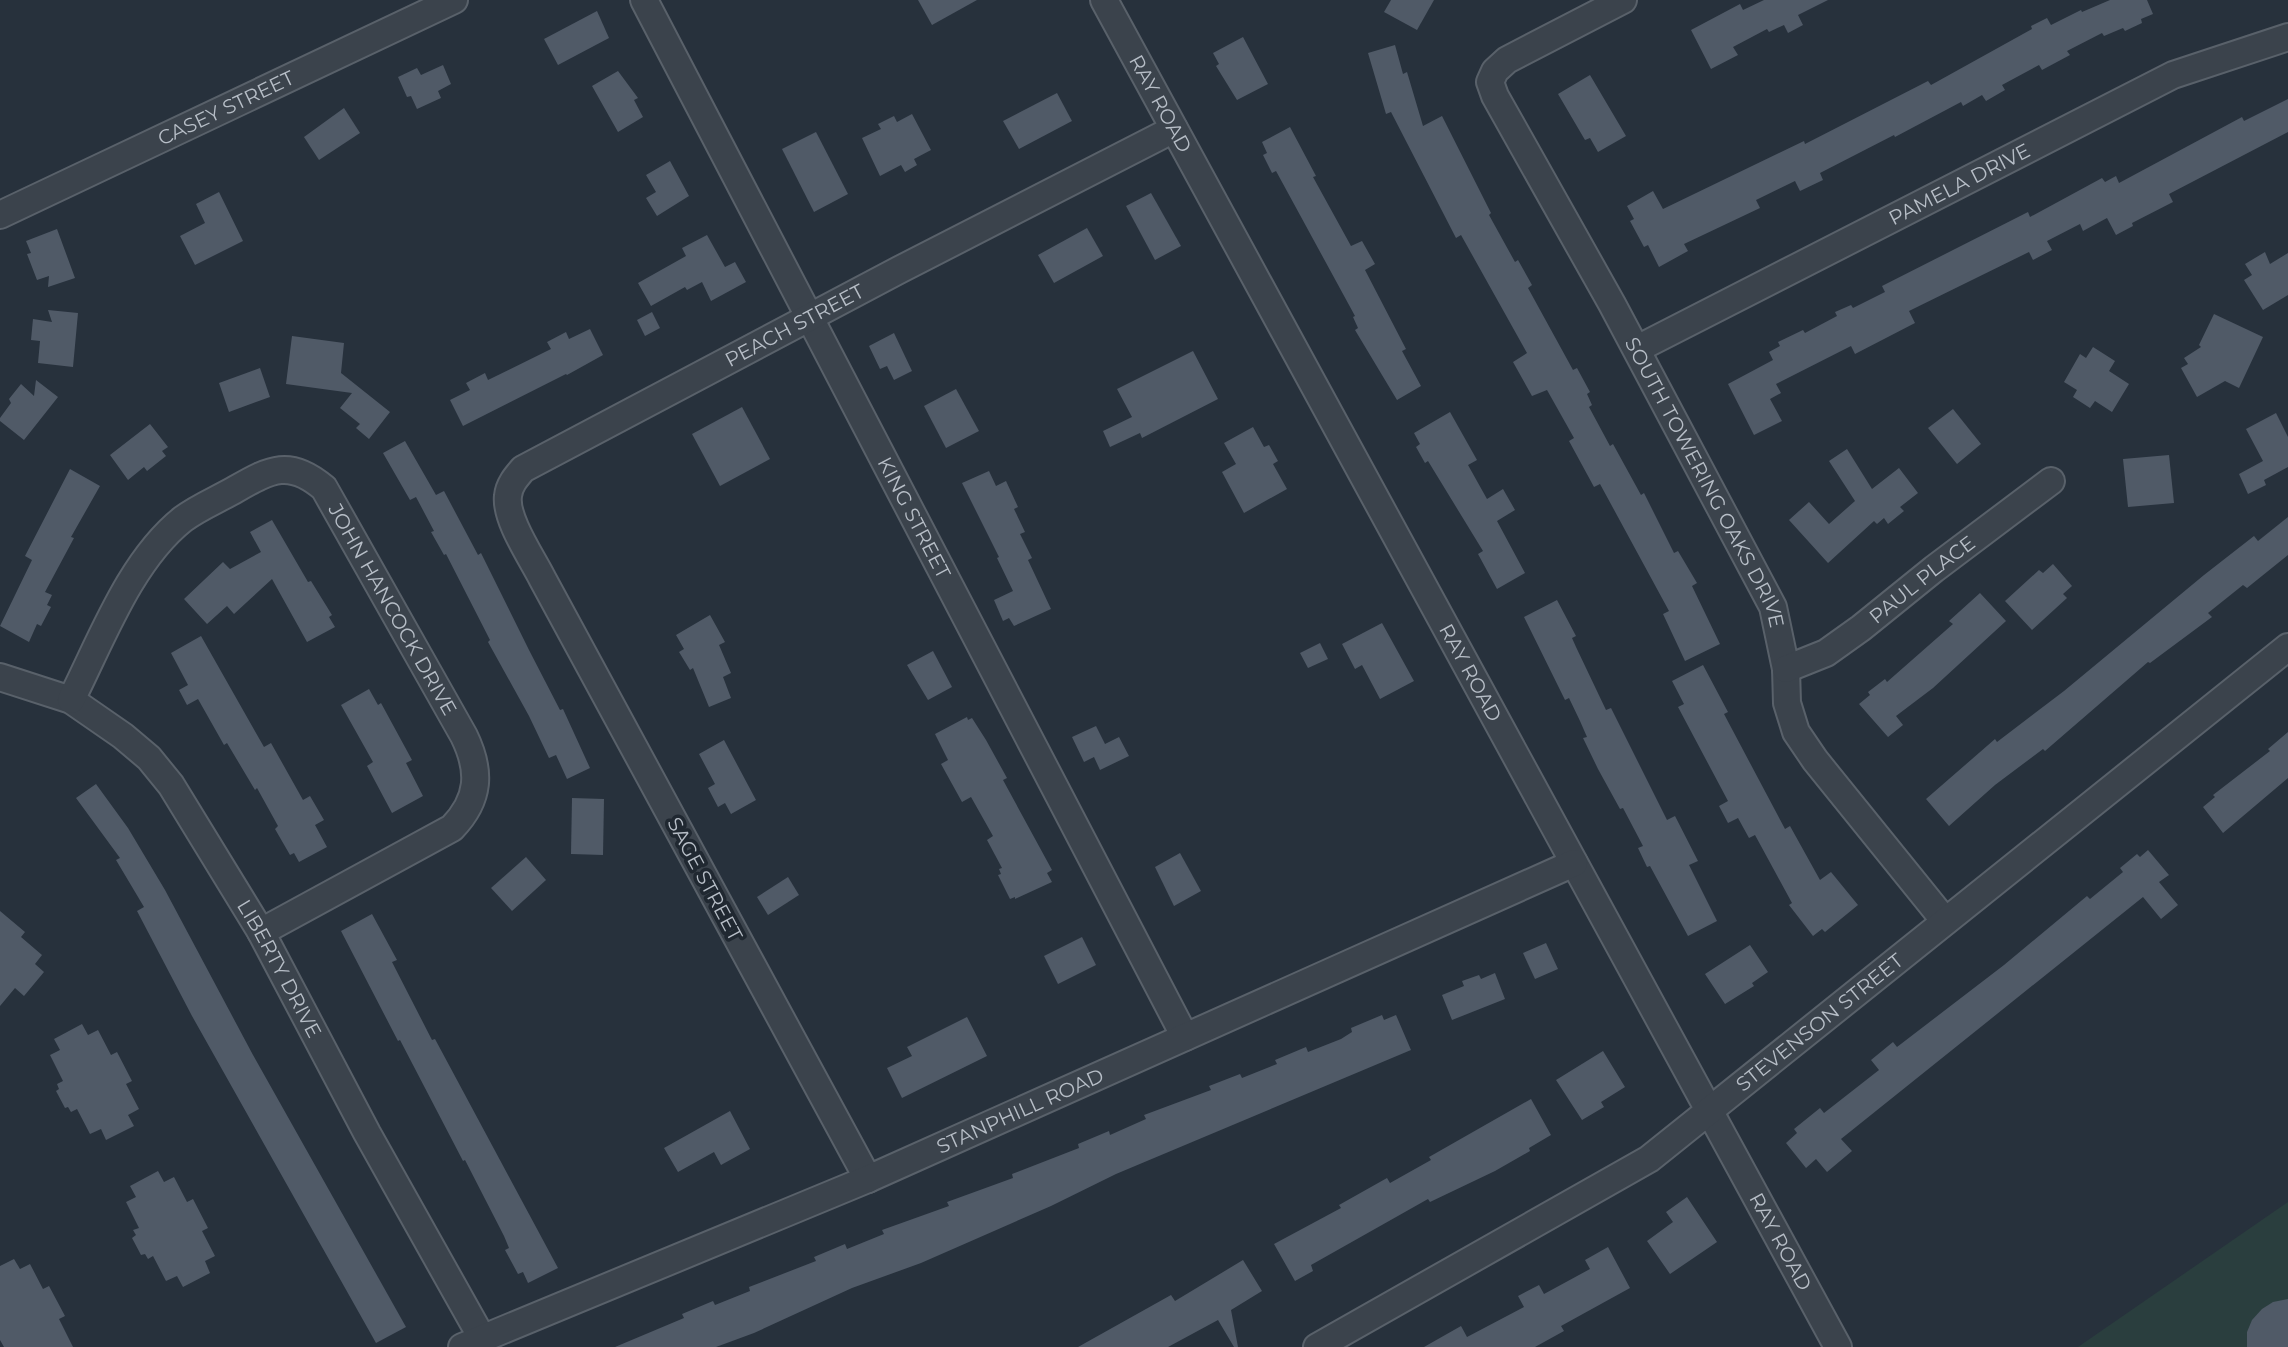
<svg xmlns="http://www.w3.org/2000/svg" width="2288" height="1347" font-family="Montserrat,sans-serif">
<rect width="100%" height="100%" fill="#27313c"/>
<path fill="#2a3e3e" d="M2288 1202V1347H2078Z"/>
<g fill="#505a67">
<path d="M918 0H977L932 25Z"/>
<path d="M1391 0H1434L1417 30 1384 12Z"/>
<path d="M1764 0H1828L1798 15 1803 25 1788 33 1784 25 1769 32 1767 29 1733 47 1738 55 1711 69 1691 30 1740 4 1743 10Z"/>
<path d="M2110 0H2147L2153 14 2141 19 2142 23 2125 31 2123 28 2104 36 2102 33 2067 51 2070 55 2042 70 2039 65 2002 85 2005 90 1986 101 1982 95 1963 106 1961 102 1895 137 1894 135 1820 173 1823 180 1800 191 1795 181 1756 200 1760 208 1684 244 1688 251 1659 267 1648 245 1644 247 1630 221 1634 219 1627 206 1653 191 1663 209 1804 141 1805 144 1928 81 1931 85 2032 29 2031 26 2047 18 2051 25 2081 10 2082 12Z"/>
<path d="M597 11 609 38 558 65 544 39Z"/>
<path d="M1243 37 1268 84 1237 100 1216 66 1219 64 1213 53Z"/>
<path d="M1395 45 1403 74 1407 72 1423 126 1442 116 1491 213 1489 215 1515 262 1518 260 1532 285 1528 288 1573 370 1577 368 1590 392 1587 394 1592 405 1589 407 1610 446 1613 444 1641 495 1644 493 1674 553 1678 551 1697 583 1692 586 1720 644 1685 661 1663 614 1669 611 1600 484 1594 487 1569 441 1574 438 1547 390 1532 396 1513 362 1527 353 1461 235 1456 238 1391 112 1386 114 1368 53Z"/>
<path d="M443 65 451 84 438 91 441 98 417 109 411 96 407 97 398 77 417 68 421 75Z"/>
<path d="M618 71 638 98 634 100 643 117 618 132 592 86Z"/>
<path d="M1590 75 1626 136 1598 152 1590 138 1585 140 1558 94Z"/>
<path d="M1057 93 1072 121 1019 149 1003 121Z"/>
<path d="M2288 99V132L2169 194 2173 202 2132 223 2133 226 2116 235 2107 218 2083 231 2080 224 2047 241 2052 250 2033 260 2029 252 1909 311 1915 323 1855 354 1851 346 1776 384 1781 393 1770 399 1782 421 1754 435 1728 384 1773 360 1769 352 1780 346 1778 342 1803 330 1805 333 1837 316 1835 312 1851 305 1853 308 1885 292 1882 286 2028 212 2030 217 2102 178 2105 182 2116 176 2119 183 2242 117 2244 121Z"/>
<path d="M344 108 360 133 319 160 304 137Z"/>
<path d="M912 114 931 150 914 159 917 165 905 172 901 165 880 176 862 138 881 129 878 124 894 116 897 122Z"/>
<path d="M1290 127 1316 176 1313 177 1351 246 1362 241 1375 264 1365 270 1406 349 1402 351 1421 386 1397 400 1355 330 1358 328 1353 317 1355 316 1276 171 1272 173 1263 155 1267 153 1262 142Z"/>
<path d="M816 132 848 194 814 212 782 149Z"/>
<path d="M670 161 689 196 657 216 646 198 656 192 646 175Z"/>
<path d="M219 192 243 241 195 265 180 236 205 223 196 204Z"/>
<path d="M1151 193 1181 246 1155 260 1126 206Z"/>
<path d="M1087 228 1103 256 1054 283 1038 255Z"/>
<path d="M57 229 75 278 48 287 49 276 37 280 27 254 31 253 26 241Z"/>
<path d="M707 235 725 267 735 262 746 282 711 301 702 282 687 290 685 287 651 306 638 283 686 256 682 248Z"/>
<path d="M2265 252 2270 264 2288 253V295L2263 310 2244 280 2252 275 2245 264Z"/>
<path d="M48 310 78 313 73 367 38 363 40 341 31 340 33 319 52 322Z"/>
<path d="M652 312 660 328 645 336 637 320Z"/>
<path d="M2214 314 2263 337 2239 388 2225 381 2197 397 2181 368 2188 364 2184 358 2201 347 2199 345Z"/>
<path d="M590 329 603 355 567 375 566 374 463 426 450 400 470 390 466 383 485 373 488 380 551 349 547 342 566 332 569 339Z"/>
<path d="M894 333 912 371 894 380 887 366 880 369 869 346Z"/>
<path d="M292 336 344 343 341 373 390 412 369 439 356 428 360 424 340 408 352 393 286 384Z"/>
<path d="M2093 347 2115 361 2109 371 2129 384 2112 412 2095 401 2090 408 2073 397 2077 390 2064 382 2080 354 2086 358Z"/>
<path d="M1193 351 1218 399 1142 438 1140 433 1110 447 1103 431 1132 417 1117 389Z"/>
<path d="M260 368 270 397 229 412 219 383Z"/>
<path d="M36 380 58 397 24 440 0 421V418L11 403 9 399 21 384 34 396Z"/>
<path d="M956 389 979 431 946 448 924 406Z"/>
<path d="M742 407 770 459 720 486 692 434Z"/>
<path d="M1953 409 1981 444 1957 464 1928 428Z"/>
<path d="M1450 412 1477 460 1468 465 1487 499 1503 489 1515 510 1497 521 1525 573 1497 589 1478 554 1483 551 1428 461 1425 463 1416 447 1420 444 1414 433Z"/>
<path d="M2276 413 2288 437V467L2264 480 2266 485 2248 494 2239 474 2263 461 2246 429Z"/>
<path d="M150 424 168 447 162 451 166 456 147 471 144 467 128 480 110 455Z"/>
<path d="M1253 427 1264 447 1269 445 1278 461 1273 464 1287 489 1244 513 1222 472 1236 464 1224 443Z"/>
<path d="M405 441 436 495 444 491 478 555 481 553 529 650 560 710 563 709 590 768 567 779 556 755 549 758 529 716 488 642 490 640 446 554 444 555 431 532 434 531 416 497 410 500 383 453Z"/>
<path d="M1847 449 1872 489 1899 468 1918 493 1900 507 1904 511 1888 524 1884 518 1877 524 1874 521 1828 563 1789 520 1809 502 1829 524 1855 501 1829 461Z"/>
<path d="M2169 455 2174 503 2128 507 2123 459Z"/>
<path d="M70 469 100 486 71 537 74 538 45 592 52 595 47 605 51 607 41 626 37 624 29 642 0 626 32 560 25 556Z"/>
<path d="M989 471 996 486 1006 481 1018 507 1014 509 1025 532 1020 534 1032 558 1028 560 1051 609 1014 626 1009 618 1003 621 994 600 1013 591 997 558 999 557 962 483Z"/>
<path d="M2288 517V555L2247 588 2243 585 2208 613 2212 617 2150 663 2148 662 2045 751 2043 749 1995 785 1949 826 1926 799 1995 739 1997 742 2064 691 2204 575 2254 536 2258 541Z"/>
<path d="M272 520 308 582 311 581 332 615 329 617 335 627 307 642 272 579 234 614 227 606 207 624 184 599 223 562 230 569 261 552 250 532Z"/>
<path d="M2053 564 2072 586 2063 594 2067 598 2032 630 2005 601 2039 570 2043 573Z"/>
<path d="M1980 593 2006 621 1933 688 1896 716 1903 725 1888 737 1859 704 1870 695 1868 692 1885 679 1887 682 1953 624 1949 621Z"/>
<path d="M1557 600 1576 636 1572 638 1576 647 1606 710 1611 708 1667 820 1675 816 1698 861 1689 865 1717 921 1688 936 1650 866 1647 867 1638 848 1643 846 1623 808 1620 809 1598 769 1583 738 1587 737 1580 721 1569 698 1565 700 1524 617Z"/>
<path d="M710 615 725 642 719 645 731 673 723 677 731 698 709 707 693 668 690 670 679 652 684 649 676 635Z"/>
<path d="M1382 623 1414 681 1380 699 1362 665 1355 669 1342 644Z"/>
<path d="M201 636 264 747 271 743 303 800 310 796 324 820 315 825 327 847 299 862 294 853 290 855 275 829 278 826 257 788 255 790 227 743 224 745 198 699 187 705 179 690 188 685 171 653Z"/>
<path d="M1320 643 1328 659 1308 668 1300 653Z"/>
<path d="M933 651 952 687 928 700 907 665Z"/>
<path d="M1703 665 1728 712 1724 714 1785 829 1790 826 1820 880 1831 872 1858 905 1825 932 1822 929 1813 936 1789 905 1792 903 1755 835 1749 838 1738 818 1728 823 1719 806 1728 801 1678 707 1684 704 1672 681Z"/>
<path d="M369 689 378 705 381 703 412 760 406 763 423 796 392 813 367 766 373 762 341 705Z"/>
<path d="M967 717 968 720 972 718 986 740 1007 778 1003 780 1052 870 1047 873 1052 882 1015 899V897L1010 899 998 875 1001 874 999 869 1002 868 987 840 993 836 971 797 962 802 941 764 948 760 935 734Z"/>
<path d="M1096 726 1105 744 1119 737 1129 756 1100 770 1094 757 1084 762 1072 737Z"/>
<path d="M2288 732V778L2223 833 2203 807 2215 797 2213 795 2270 751 2268 749Z"/>
<path d="M724 740 756 800 731 814 725 803 718 807 708 788 715 784 699 754Z"/>
<path d="M96 784 128 828 165 890 253 1055 406 1327 376 1343 192 1016 137 911 144 907 116 860 120 858 76 798Z"/>
<path d="M572 798 604 799 603 855 571 854Z"/>
<path d="M2148 850 2169 875 2159 882 2178 905 2161 919 2143 897 1841 1139 1852 1151 1827 1172 1816 1159 1806 1168 1786 1143 1797 1133 1794 1129 1820 1108 1824 1113 1879 1070 1871 1060 1893 1042 1897 1047 2004 965 2087 896 2090 899 2123 872 2120 868 2137 854 2140 857Z"/>
<path d="M1180 853 1201 891 1174 906 1155 867Z"/>
<path d="M526 857 546 880 512 911 491 888Z"/>
<path d="M788 877 799 895 768 915 757 897Z"/>
<path d="M0 911 25 932 21 937 42 955 35 964 44 972 24 996 15 988 0 1006Z"/>
<path d="M372 914 397 960 392 962 432 1040 435 1039 558 1268 528 1283 523 1272 518 1274 505 1250 509 1248 504 1236 465 1160 463 1161 400 1040 398 1041 341 931Z"/>
<path d="M1082 937 1096 965 1058 984 1044 956Z"/>
<path d="M1546 943 1558 969 1535 979 1523 953Z"/>
<path d="M1750 945 1768 972 1752 983 1754 986 1725 1004 1705 974Z"/>
<path d="M1495 973 1505 999 1452 1020 1442 995 1464 986 1462 981 1479 975 1481 979Z"/>
<path d="M1382 1015 1384 1020 1396 1015 1411 1050 1116 1174 1051 1206 921 1263 852 1288 754 1333 716 1347H615L684 1318 682 1314 713 1301 715 1305 750 1291 749 1287 816 1261 814 1257 845 1244 847 1249 884 1234 882 1230 949 1206 947 1202 1013 1178 1012 1174 1079 1148 1078 1144 1109 1131 1110 1135 1146 1119 1144 1115 1211 1090 1209 1086 1240 1074 1242 1078 1277 1064 1275 1060 1306 1047 1308 1052 1341 1039 1352 1032 1351 1028Z"/>
<path d="M967 1017 987 1056 902 1098 887 1068 912 1056 907 1047Z"/>
<path d="M82 1024 88 1035 98 1030 111 1055 117 1052 132 1081 126 1084 139 1109 128 1115 134 1126 106 1140 101 1129 90 1134 77 1109 71 1112 68 1107 65 1108 56 1091 59 1089 57 1084 63 1081 50 1055 60 1050 54 1039Z"/>
<path d="M1603 1051 1625 1087 1601 1102 1604 1107 1582 1120 1556 1080Z"/>
<path d="M1531 1099 1551 1135 1529 1148 1530 1151 1495 1171 1430 1202 1428 1199 1311 1265 1313 1271 1295 1281 1274 1244 1341 1208 1339 1205 1387 1178 1390 1183 1431 1160 1429 1157Z"/>
<path d="M730 1111 750 1149 721 1165 714 1152 678 1172 664 1148Z"/>
<path d="M158 1171 164 1182 174 1177 187 1202 193 1199 208 1228 202 1231 215 1256 205 1261 210 1273 183 1287 177 1276 166 1281 153 1256 148 1259 145 1254 141 1255 132 1238 136 1235 133 1230 139 1228 126 1202 136 1197 130 1186Z"/>
<path d="M1687 1197 1717 1242 1670 1274 1647 1241 1673 1222 1666 1212Z"/>
<path d="M1608 1247 1630 1288 1561 1326 1564 1331 1535 1347H1424L1461 1326 1467 1337 1524 1307 1518 1296 1539 1285 1544 1294 1590 1269 1585 1260Z"/>
<path d="M14 1259 20 1269 30 1264 43 1289 49 1286 65 1316 59 1319 73 1347H4L0 1340V1266Z"/>
<path d="M1243 1260 1262 1291 1231 1310 1238 1347H1234L1218 1320 1168 1347H1078L1171 1295 1175 1301Z"/>
<path d="M2288 1299V1347H2247V1332L2252 1320 2262 1309 2273 1302Z"/>
</g>
<g fill="none" stroke-linecap="round" stroke-linejoin="round">
<g stroke="#59616a" stroke-width="30">
<g id="minor">
<path id="s1" d="M644 0 1185 1037"/>
<path id="s2" d="M1104 0 1838 1347"/>
<path id="s3" d="M1623 0 1507 60 1495 71 1490 82 1495 96 1612 304 1773 607 1786 669 1787 703 1796 732 1815 760 1945 921"/>
<path id="s4" d="M0 215 454 0"/>
<path id="s5" d="M1637 349 2173 75 2288 37"/>
<path id="s6" d="M1786 669 1826 653 1861 628 1934 569 2051 481"/>
<path id="s7" d="M0 677 71 700 123 736 149 758 171 785 261 932 367 1133 482 1338"/>
<path id="s8" d="M71 700C101 641 130 561 183 519 199 507 219 499 236 489 271 469 290 459 324 488L464 736C481 771 480 799 452 828L261 932"/>
<path id="s9" d="M868 1179 542 578C532 558 505 519 508 496 509 485 516 477 523 469L899 270 1174 129"/>
<path id="s10" d="M462 1347 868 1179 1574 863"/>
<path id="s11" d="M1317 1347 1649 1159 2288 647"/>
</g>
</g>
<use href="#minor" stroke="#3b434c" stroke-width="26"/>
</g>
<g text-anchor="middle" dominant-baseline="central" stroke-width="7" stroke-linejoin="round" paint-order="stroke">
<g font-size="20" fill="#b7bec7" stroke="#202831">
<text stroke="none"><textPath href="#s2" startOffset="118">RAY ROAD</textPath></text>
<text stroke="none"><textPath href="#s4" startOffset="250">CASEY STREET</textPath></text>
<text stroke="none"><textPath href="#s5" startOffset="362">PAMELA DRIVE</textPath></text>
<text stroke="none"><textPath href="#s9" startOffset="1112">PEACH STREET</textPath></text>
<text stroke="none"><textPath href="#s3" startOffset="614">SOUTH TOWERING OAKS DRIVE</textPath></text>
<text stroke="none"><textPath href="#s1" startOffset="584">KING STREET</textPath></text>
<text stroke="none"><textPath href="#s6" startOffset="164">PAUL PLACE</textPath></text>
<text stroke="none"><textPath href="#s8" startOffset="512">JOHN HANCOCK DRIVE</textPath></text>
<text stroke="none"><textPath href="#s2" startOffset="766">RAY ROAD</textPath></text>
<text transform="translate(705 879) rotate(62)">SAGE STREET</text>
<text stroke="none"><textPath href="#s7" startOffset="420">LIBERTY DRIVE</textPath></text>
<text stroke="none"><textPath href="#s11" startOffset="600">STEVENSON STREET</textPath></text>
<text stroke="none"><textPath href="#s10" startOffset="606">STANPHILL ROAD</textPath></text>
<text stroke="none"><textPath href="#s2" startOffset="1414">RAY ROAD</textPath></text>
</g>
</g>
</svg>
